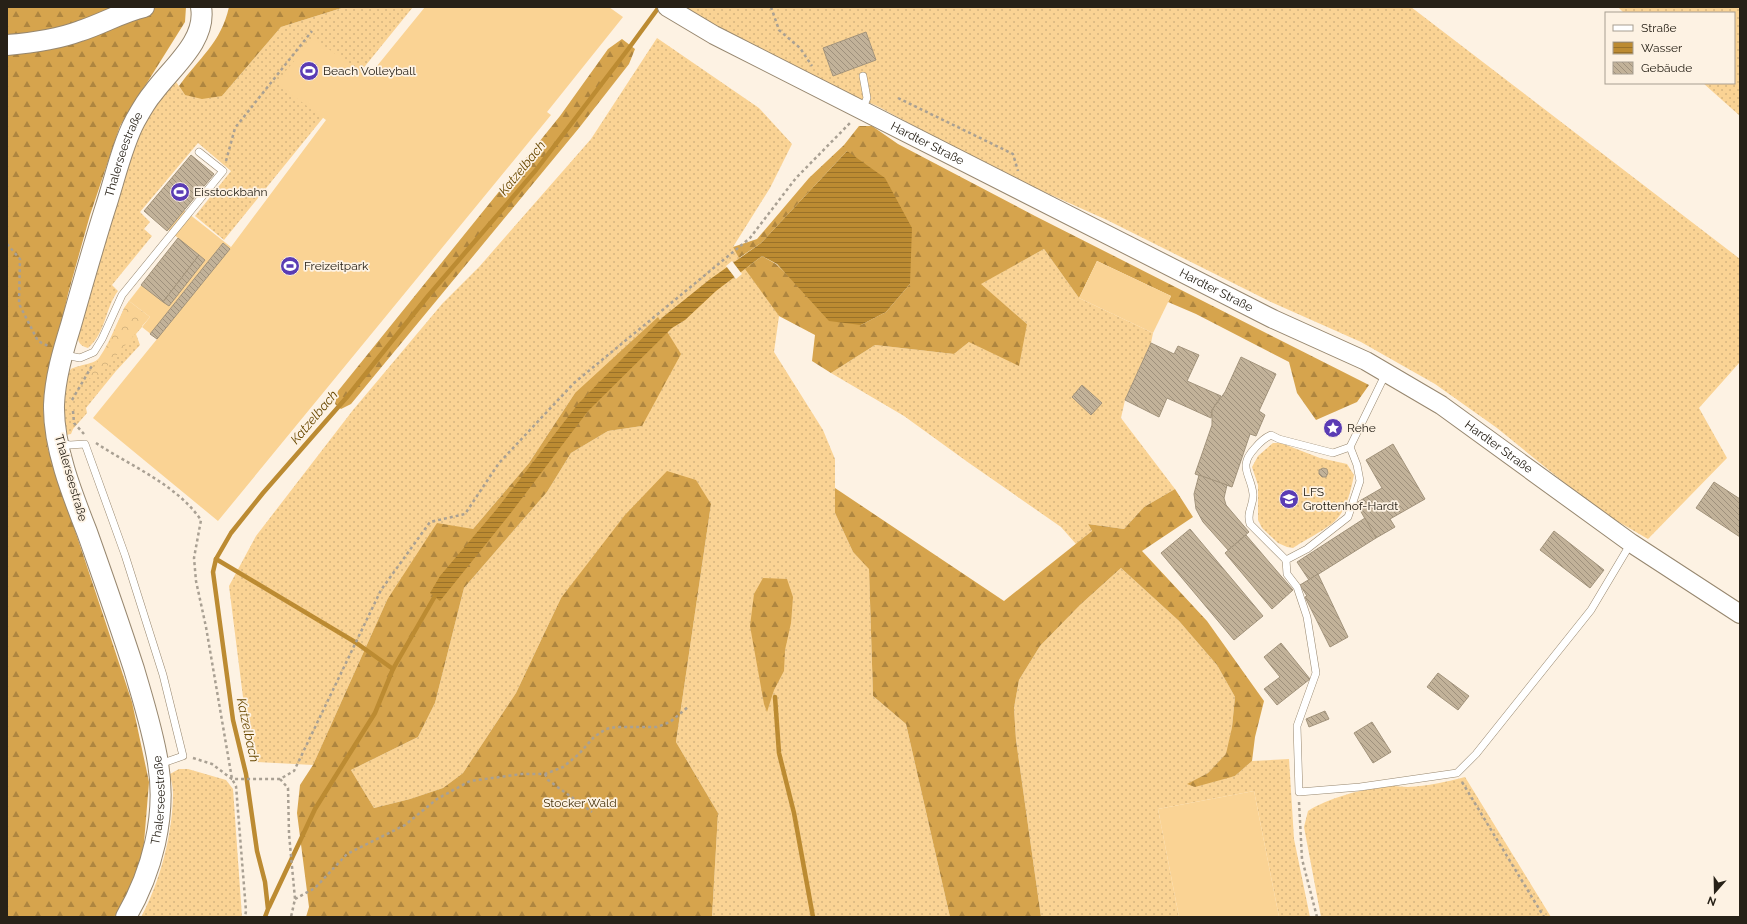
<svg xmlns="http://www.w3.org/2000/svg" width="1747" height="924" font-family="Raleway,sans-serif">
<defs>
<pattern id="grass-dots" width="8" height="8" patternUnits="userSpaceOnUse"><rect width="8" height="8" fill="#fad394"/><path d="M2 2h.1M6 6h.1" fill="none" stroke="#d6b57f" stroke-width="1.8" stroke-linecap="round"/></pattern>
<pattern id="forest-firs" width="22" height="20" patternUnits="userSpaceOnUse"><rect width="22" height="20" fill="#d6a44d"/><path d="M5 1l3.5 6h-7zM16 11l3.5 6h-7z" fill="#ae853f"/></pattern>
<pattern id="park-crowns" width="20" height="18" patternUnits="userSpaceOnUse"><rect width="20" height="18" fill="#fad394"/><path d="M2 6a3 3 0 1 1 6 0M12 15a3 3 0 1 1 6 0" fill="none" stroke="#d6b57f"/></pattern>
<pattern id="water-rules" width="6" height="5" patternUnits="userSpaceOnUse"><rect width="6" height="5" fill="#bc8b32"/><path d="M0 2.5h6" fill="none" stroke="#997129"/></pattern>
<pattern id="building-back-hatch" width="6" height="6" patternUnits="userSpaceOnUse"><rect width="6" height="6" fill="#c2b299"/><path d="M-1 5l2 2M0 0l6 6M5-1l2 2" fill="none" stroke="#9e907c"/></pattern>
</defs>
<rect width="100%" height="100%" fill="#fdf2e3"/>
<g fill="url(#grass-dots)">
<path d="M345 7H413L224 240 195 216 231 171 198 143 140 212 150 222 144 229 152 236 112 285 118 291C105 308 106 333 88 348 79 346 78 341 77 334L105 238 141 127 174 79 185 95 222 96 281 27Z"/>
<path d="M684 7H1411L1740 259V362L1699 408 1727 458 1648 539 1598 510 1497 428 1435 384 1361 342 1271 302 1107 220 1000 172 877 106 793 69Z"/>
<path d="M1618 7H1740V116L1703 83H1734V13H1624Z"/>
<path d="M657 38 759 108 792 144 770 188 733 247 779 316 774 352 823 430 835 459V513L853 552 869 568 873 696 906 724 950 917H712L718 813 676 742 711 504 561 598 516 693 463 773 443 788 410 799 374 808 351 770 418 737 435 703 464 588 547 492 571 453 608 431 642 426 575 393 529 463 473 529 387 600 313 765 257 762 245 713 229 586 256 536 353 410 442 304 479 267 591 139Z"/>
<path d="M1044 249 1079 298 1153 333 1151 343 1125 400 1121 418 1175 489 1144 507 1124 529 1088 524 1092 531 1076 544 1061 527 969 463 904 416 831 373 875 345 954 354 969 342 1027 324 980 284Z"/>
<path d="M129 301 142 327 136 334 140 345 116 371 86 408 87 413 73 429 71 434 66 435C65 432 63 429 62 426 61 417 64 375 71 369 78 365 95 364 99 358 112 340 117 319 129 301Z"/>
<path d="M1273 443H1281L1320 458 1347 464 1354 475C1351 490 1347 509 1335 521 1327 529 1303 541 1293 548L1287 547 1278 543 1262 528 1258 520V485L1252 467 1258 456Z"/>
<path d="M1121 568 1179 621 1217 665 1235 697 1232 727 1227 754 1208 773 1188 784 1235 776 1252 761 1289 759 1294 839 1310 917H1279L1254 791 1158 809 1179 917H1041L1016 740 1014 708 1019 680 1040 646 1080 605Z"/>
<path d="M179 769H188L226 780 233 789 242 917H141C160 883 173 832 173 793 173 787 171 780 170 774Z"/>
<path d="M1465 777 1551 917H1321L1304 827 1308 811C1326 799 1365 788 1387 786 1394 785 1401 787 1408 787 1427 786 1447 782 1465 777Z"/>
</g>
<g fill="url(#forest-firs)">
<path d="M7 7H186L185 22 120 126 90 215 68 294 43 407 48 449 132 702 149 782 143 855 129 897 114 917H7Z"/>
<path d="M229 7H345L281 27 222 96 202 99 185 95 179 86C199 58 221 43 229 7Z"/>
<path d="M622 39 635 49 629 64 579 128 351 404 341 409 335 404 338 391 560 116 608 49Z"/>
<path d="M859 126H872L898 144 1035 216 1369 385 1357 402 1316 420 1297 393 1289 362 1196 314 1168 302 1171 296 1097 261 1079 298 1044 249 981 284 1027 324 1019 366 969 342 954 354 875 345 831 373 812 361 815 335 779 316 745 269 762 256 776 264 796 283 861 325 886 312 910 284 847 151 761 243 739 258 733 247 757 239 809 178 844 145Z"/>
<path d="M658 317 681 354 642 426 608 431 571 453 547 492 464 588 435 703 418 737 351 770 374 808 410 799 443 788 463 773 516 693 561 598 625 515 667 471 696 480 711 504 676 742 718 813 712 917H306L309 907 297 813 300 785 313 765 387 600 437 523 473 529 529 463 575 393Z"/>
<path d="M835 488 1004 601 1092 531 1088 524 1124 529 1144 507 1175 489 1193 517 1142 551 1207 621 1264 701 1255 737 1252 761 1235 776 1195 787 1187 784 1208 773 1226 754 1232 727 1235 697 1217 665 1179 621 1121 568 1080 605 1040 646 1019 680 1014 708 1016 740 1041 917H950L906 724 873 696 869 569 853 552 835 513Z"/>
<path d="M763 578 787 579 793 597 791 623 785 650 784 671 774 690 767 712 764 704 750 626 754 594Z"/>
</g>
<path fill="url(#park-crowns)" d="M129 301 150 317 94 381 88 377 109 344 124 308Z"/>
<g fill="#fad394">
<path d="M425 7H609L623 17 547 112 551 115 218 521 93 418 157 339 142 327 150 317 129 301 178 238 145 210 191 155 214 174 184 210 231 247 326 120 276 83 313 38 368 77Z"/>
<path d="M1097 261 1171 296 1153 333 1079 298Z"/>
<path d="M1254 791 1279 917H1179L1158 809Z"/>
</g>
<path fill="url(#water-rules)" d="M847 151 885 178 912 228 910 284 886 312 861 325 829 321 777 264 762 256 716 291 685 320 672 328 588 411 510 514 440 601 430 593 440 576 496 510 578 404 663 317 709 280 761 243Z"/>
<path fill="#fdf2e3" d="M732 261 742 274 736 279 726 266Z"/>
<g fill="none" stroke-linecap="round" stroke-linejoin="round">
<g stroke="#bc8b32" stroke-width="4.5">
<path d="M216 559 355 642 393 669"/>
<path d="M775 697 779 753 794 813 813 917"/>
<path d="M269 907 315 809 375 713 393 669 435 596"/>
<path d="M265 917 268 909 265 882 257 851 246 774 233 720 213 572 216 559 231 533 263 493 347 397 428 296 536 170 629 48 659 7"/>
</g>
</g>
<g fill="url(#building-back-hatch)" stroke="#a2937b">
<path d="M866 32 876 60 833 76 823 48Z"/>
<path d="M191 155 214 174 167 231 144 211Z"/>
<path d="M178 238 199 255 163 302 141 285Z"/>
<path d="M223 243 230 249 157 339 150 334Z"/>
<path d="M199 255 205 260 169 306 163 302Z"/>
<path d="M1151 343 1174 354 1178 346 1199 355 1187 381 1221 396 1212 410 1211 418 1167 398 1159 417 1125 400Z"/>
<path d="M1241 357 1276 374 1259 411 1265 415 1256 436 1250 434 1232 487 1195 474 1212 425V410L1225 392Z"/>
<path d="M1082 385 1102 403 1091 415 1072 397Z"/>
<path d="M1393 444 1425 499 1390 519 1395 527 1376 538 1356 503 1382 488 1366 460Z"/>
<path d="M1323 468 1327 469 1328 473 1326 477H1322L1319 474V470Z"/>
<path d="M1199 475 1227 485 1224 498 1226 505 1249 532 1228 550 1203 522 1196 509 1194 494Z"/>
<path d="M1714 482 1740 499V537L1696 508Z"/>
<path d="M1365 518 1376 538 1309 580 1297 562Z"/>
<path d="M1190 529 1263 616 1234 640 1161 553Z"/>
<path d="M1554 531 1604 570 1590 588 1540 550Z"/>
<path d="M1246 535 1293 590 1272 609 1225 553Z"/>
<path d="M1318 574 1348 637 1330 647 1305 597 1307 596 1300 585Z"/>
<path d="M1281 643 1310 679 1277 705 1264 689 1280 677 1264 657Z"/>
<path d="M1438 673 1469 696 1458 710 1427 687Z"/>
<path d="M1325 711 1329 719 1309 727 1306 719Z"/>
<path d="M1372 722 1391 752 1373 763 1354 733Z"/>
</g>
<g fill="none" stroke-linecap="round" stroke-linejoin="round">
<g stroke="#97876f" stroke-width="8">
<g id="service">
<path d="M862 110 867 98 863 76"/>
<path d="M65 355 80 358 94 352 102 339 122 295 223 171 199 152"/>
<path d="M1386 373 1350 447 1357 465 1360 481 1348 517 1307 549 1286 560 1287 574 1297 587 1307 617 1316 673 1297 726 1299 792 1360 787 1457 773 1476 754 1591 610 1631 543"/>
<path d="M59 443 70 445 85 444 125 555 163 675 183 756 160 764"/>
<path d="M1286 560 1250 524C1246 511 1254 506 1253 494 1251 474 1237 467 1255 448 1260 442 1264 438 1271 435L1279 439 1333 453 1350 447"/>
</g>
</g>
<g stroke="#97876f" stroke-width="20">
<g id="tertiary">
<path id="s1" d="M667 7 714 35 1273 319 1366 361 1441 405 1631 543 1740 614"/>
</g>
</g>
<g stroke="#97876f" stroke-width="22">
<g id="secondary">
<path d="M7 45C32 43 56 40 80 31 102 24 122 12 144 7"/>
<path id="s2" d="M126 917C152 872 167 816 158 763 153 731 143 700 134 669 119 623 103 577 87 532 72 494 53 446 54 405 55 378 63 351 71 325 82 286 93 247 105 209 114 182 122 145 135 121 140 112 146 101 153 93 171 68 207 41 201 7"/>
</g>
</g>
<g stroke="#a9a093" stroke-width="2.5" stroke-dasharray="3 3" stroke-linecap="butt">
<path d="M771 7 779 30 800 48 812 66"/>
<path d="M898 98 1013 154 1018 171"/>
<path d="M226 161 235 128 312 31"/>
<path d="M7 244 20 259 19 304 38 341 48 346"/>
<path d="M72 400 93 364"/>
<path d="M73 411 74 423 84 434"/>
<path d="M96 443C132 467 176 484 201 520L194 558 196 581 206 627 232 779 236 786 246 911 245 917"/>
<path d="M193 758 212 764 232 779H280L294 771 381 590 430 522 465 514 499 463 574 383 750 238 796 178 851 122"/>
<path d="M545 774 548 780 592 812"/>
<path d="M280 779 288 788 289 834 295 899 291 917"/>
<path d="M1462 782 1544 917"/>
<path d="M1299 802 1302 859 1317 917"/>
<path d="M295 899 315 888 347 854 405 825 437 799 470 781 522 774H545L563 767 579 754 594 737 606 729 616 727H657L670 722 688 707"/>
</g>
<use href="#service" stroke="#fff" stroke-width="7"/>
<use href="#tertiary" stroke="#fff" stroke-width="18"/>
<use href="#secondary" stroke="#fff" stroke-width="20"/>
</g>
<defs>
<g id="stadium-disc" transform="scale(1)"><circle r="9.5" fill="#5a3cb4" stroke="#fdf2e3"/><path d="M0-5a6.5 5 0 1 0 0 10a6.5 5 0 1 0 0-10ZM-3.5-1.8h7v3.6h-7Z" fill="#fff"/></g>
<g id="sight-disc" transform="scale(1)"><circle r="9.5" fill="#5a3cb4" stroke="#fdf2e3"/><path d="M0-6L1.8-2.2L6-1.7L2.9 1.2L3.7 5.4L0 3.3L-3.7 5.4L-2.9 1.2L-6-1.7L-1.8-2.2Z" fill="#fff"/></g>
<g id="school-disc" transform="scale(1)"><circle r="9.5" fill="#5a3cb4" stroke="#fdf2e3"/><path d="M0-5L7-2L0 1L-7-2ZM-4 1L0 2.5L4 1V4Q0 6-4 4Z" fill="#fff"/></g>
</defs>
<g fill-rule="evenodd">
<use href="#stadium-disc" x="309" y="71"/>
<use href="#stadium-disc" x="180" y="192"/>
<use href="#stadium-disc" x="290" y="266"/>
<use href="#sight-disc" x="1333" y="428"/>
<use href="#school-disc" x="1289" y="499"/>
</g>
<g text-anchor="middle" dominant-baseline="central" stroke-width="3.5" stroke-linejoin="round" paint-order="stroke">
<g font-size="12" fill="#272117" stroke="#fdf2e3" text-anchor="start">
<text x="323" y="71">Beach Volleyball</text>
<text x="194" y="192">Eisstockbahn</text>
<text x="304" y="266">Freizeitpark</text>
<text x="1347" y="428">Rehe</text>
<text x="1303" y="492">LFS<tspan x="1303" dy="14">Grottenhof-Hardt</tspan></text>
</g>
<g font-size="12" fill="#272117" stroke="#fdf2e3">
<text stroke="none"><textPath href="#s1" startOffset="294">Hardter Straße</textPath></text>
<text stroke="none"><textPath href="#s2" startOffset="795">Thalerseestraße</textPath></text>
<text stroke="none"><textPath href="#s1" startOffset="618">Hardter Straße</textPath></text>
<text stroke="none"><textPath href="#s1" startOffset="942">Hardter Straße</textPath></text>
<text transform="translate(71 478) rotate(74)">Thalerseestraße</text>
<text stroke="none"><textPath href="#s2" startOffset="123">Thalerseestraße</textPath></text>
</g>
<g font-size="12" fill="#48340e" stroke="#fdf2e3">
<text x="580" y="803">Stocker Wald</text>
</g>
<g font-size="13" font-style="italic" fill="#694800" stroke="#fdf2e3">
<text transform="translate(522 168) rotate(-51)">Katzelbach</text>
<text transform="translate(314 417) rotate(-50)">Katzelbach</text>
<text transform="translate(248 730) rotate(78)">Katzelbach</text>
</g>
</g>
<rect width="1747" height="924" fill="none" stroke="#272117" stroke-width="16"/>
<rect x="1605" y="12" width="130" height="72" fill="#fdf2e3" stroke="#a79e91"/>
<rect x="1613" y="25" width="20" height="6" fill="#ffffff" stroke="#a79e91"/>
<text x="1641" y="32" font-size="12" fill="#272117">Straße</text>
<rect x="1613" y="42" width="20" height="12" fill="url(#water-rules)" stroke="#a79e91"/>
<text x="1641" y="52" font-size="12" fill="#272117">Wasser</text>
<rect x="1613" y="62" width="20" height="12" fill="url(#building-back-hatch)" stroke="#a79e91"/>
<text x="1641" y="72" font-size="12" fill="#272117">Gebäude</text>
<g transform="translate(1715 892) rotate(200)" stroke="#fdf2e3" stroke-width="3" paint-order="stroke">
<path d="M0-3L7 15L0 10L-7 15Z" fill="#272117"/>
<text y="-6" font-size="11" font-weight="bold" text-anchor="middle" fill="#272117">N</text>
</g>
</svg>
